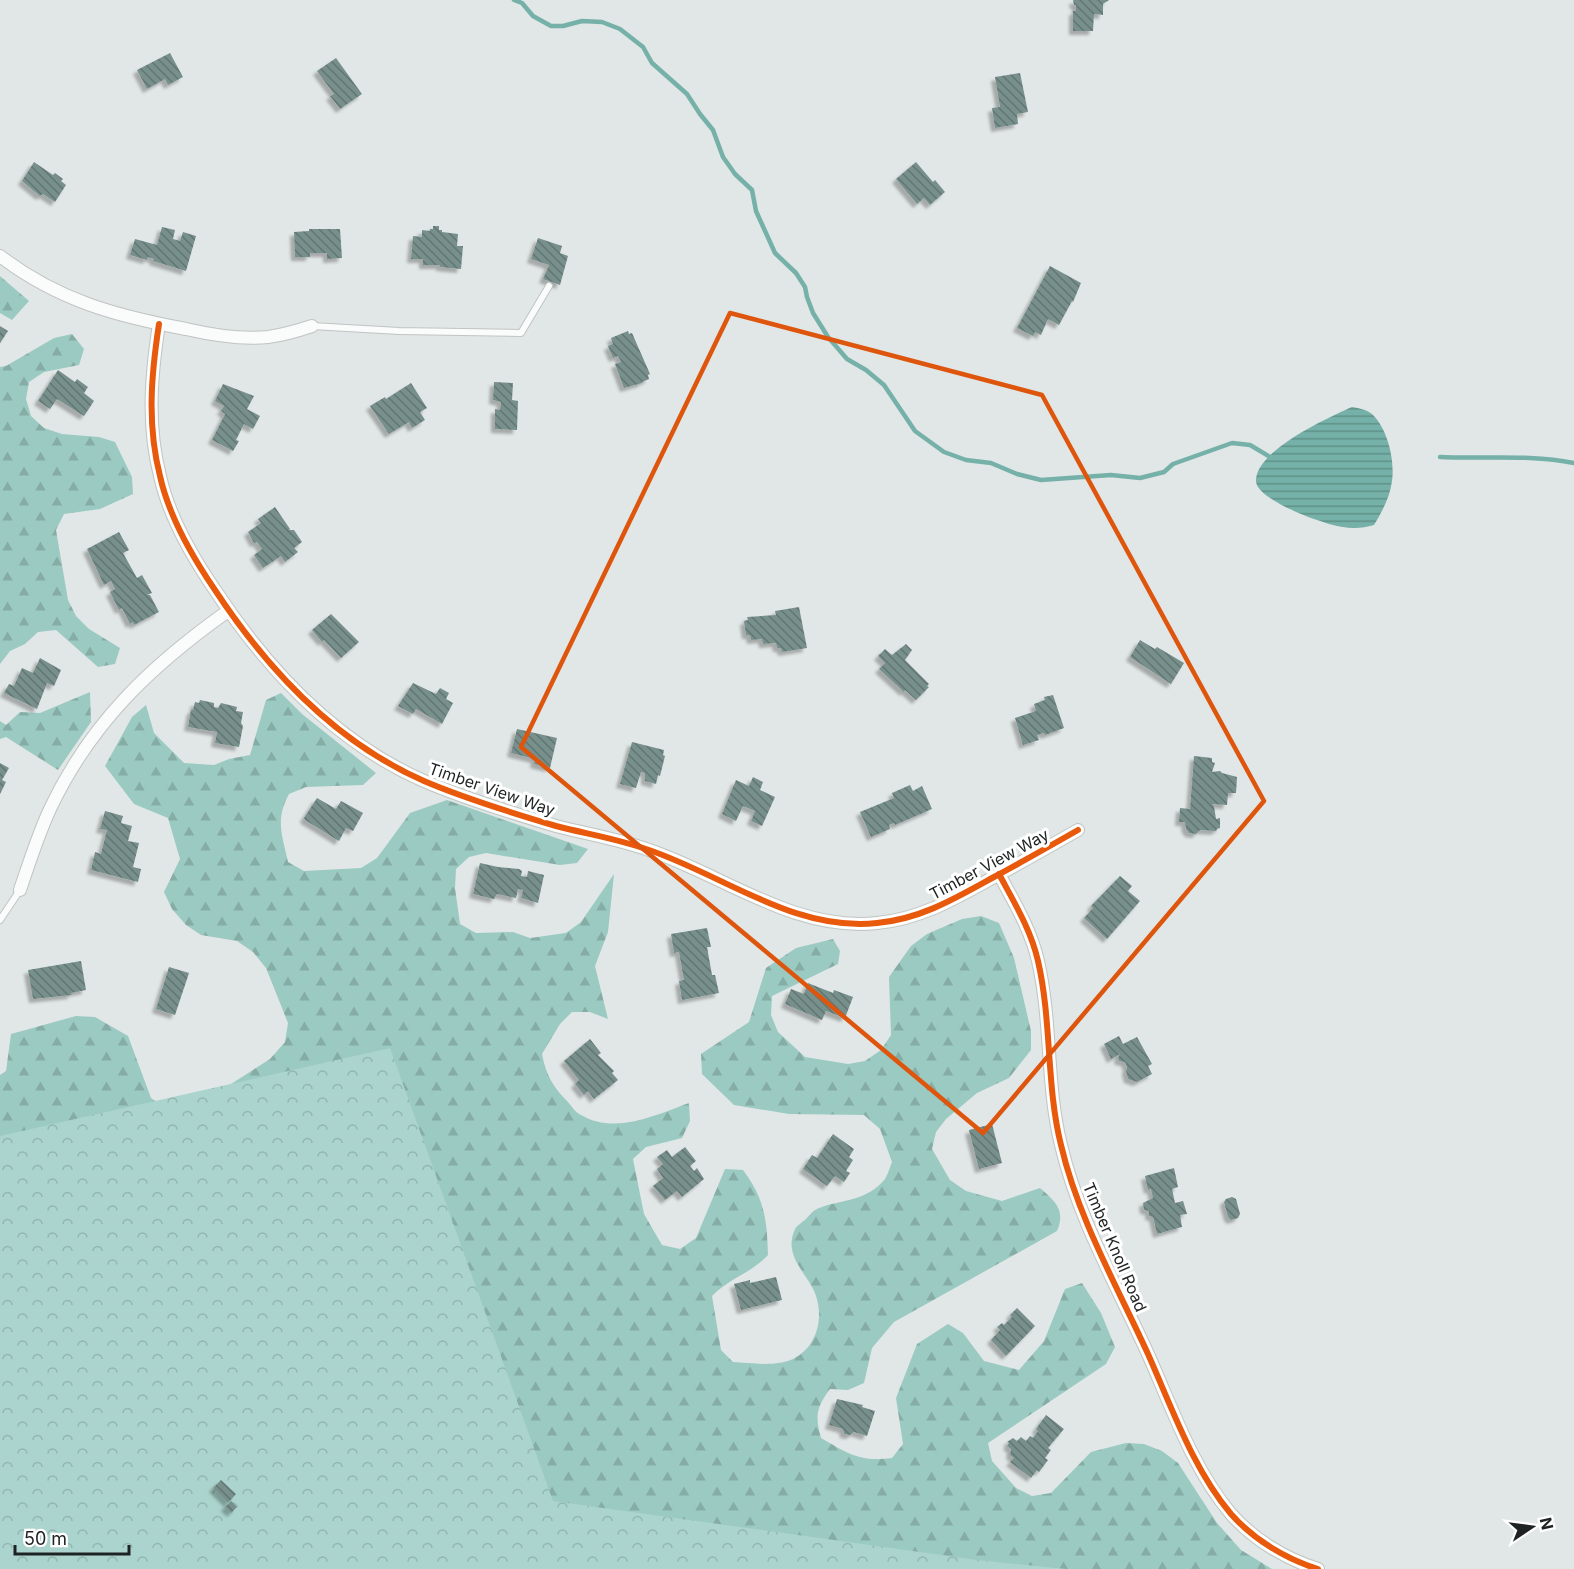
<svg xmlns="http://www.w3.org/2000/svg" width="1574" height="1569" font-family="Inter,sans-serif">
<defs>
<pattern id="forest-firs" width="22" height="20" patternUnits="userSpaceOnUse" patternTransform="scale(1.5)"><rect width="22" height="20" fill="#9bcac2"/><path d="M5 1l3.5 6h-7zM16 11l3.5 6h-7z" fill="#85ada6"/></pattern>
<pattern id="park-crowns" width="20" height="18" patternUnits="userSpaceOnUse" patternTransform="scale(1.5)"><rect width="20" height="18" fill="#aad4cd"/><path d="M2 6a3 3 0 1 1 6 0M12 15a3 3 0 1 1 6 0" fill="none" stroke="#92b6b0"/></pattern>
<pattern id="water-rules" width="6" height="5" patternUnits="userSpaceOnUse" patternTransform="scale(1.5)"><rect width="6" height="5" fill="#75b1a8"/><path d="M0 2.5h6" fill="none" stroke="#5f9088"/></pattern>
<pattern id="building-back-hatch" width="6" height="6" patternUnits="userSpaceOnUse" patternTransform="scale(1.5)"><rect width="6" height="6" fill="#78908c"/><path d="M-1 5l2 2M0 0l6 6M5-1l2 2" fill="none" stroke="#627572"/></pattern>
<filter id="shadow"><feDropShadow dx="-4" dy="4" stdDeviation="1.5" flood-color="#0004"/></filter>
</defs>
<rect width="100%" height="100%" fill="#e1e7e6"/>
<g fill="url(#forest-firs)">
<path d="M0 276 29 301 12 320 0 313Z"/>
<path d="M72 334 84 349 79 365 44 372 29 382 26 399 31 416 44 428 62 434 99 437 115 442 132 477 133 494 100 509 64 514 56 530 68 600 76 616 89 629 120 648 115 664 98 667 56 630 38 632 25 644 10 651 0 664V367L6 366 54 338Z"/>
<path d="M90 692 91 722 58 770 6 737 0 739V721L6 725 20 712 40 713Z"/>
<path d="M281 693 302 714 376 773 363 785 306 787 289 794C275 820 282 834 288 862L304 871 361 868 377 858 410 813 447 800 588 849 577 863 560 865 486 853 469 857 456 869 455 888 460 924 476 933 513 932 530 938 566 933 581 922 614 874 608 932 595 966 608 1019 590 1012H572L560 1024 542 1054C546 1075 553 1087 568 1102 572 1107 576 1113 581 1115 615 1135 656 1115 689 1103L690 1121 682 1138 646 1147 633 1159 644 1214 662 1245 680 1249 696 1238 725 1169 743 1170C765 1199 767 1221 768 1255 751 1273 730 1278 712 1296L721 1350 733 1362C751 1363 776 1367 793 1359 816 1348 824 1320 816 1296 809 1274 782 1257 795 1229 797 1226 802 1222 805 1220 809 1216 813 1210 819 1208 842 1199 866 1202 885 1179 888 1174 890 1167 892 1162L880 1129 864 1115 789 1114 734 1105 702 1074 701 1054 749 1022 766 968 796 948 833 939 840 951 838 964 772 996 771 1015 778 1032 805 1057 848 1064 865 1061 881 1050 891 1035 889 977 911 946 927 934 962 919 981 916 999 923 1014 958 1031 1031V1050L1009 1078 977 1093 946 1119 936 1132 932 1149 950 1180 966 1191 1002 1201 1040 1188C1055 1201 1066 1210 1057 1231L894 1322 872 1348 864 1383 848 1390 830 1389C816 1408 815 1416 821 1438 849 1454 859 1462 892 1458L903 1444 896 1398 917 1344 948 1324 963 1333 984 1361 1019 1370 1044 1341 1065 1289 1082 1283 1101 1313 1115 1347 1106 1364 988 1443 992 1461 1016 1488 1032 1496 1051 1493 1091 1452 1126 1443 1144 1444 1162 1451 1178 1463 1217 1523 1241 1550 1272 1569H0V1075L6 1071 11 1034 76 1016 95 1017 128 1036 151 1098 165 1108 203 1102 270 1059 285 1042 288 1023 266 968 253 952 237 941 201 935 186 925 172 909 164 892 180 859 168 818 134 804 105 766 132 717 146 705 154 733 184 763 214 765 229 759 250 755 266 700Z"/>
</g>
<path fill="url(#park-crowns)" d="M390 1048 553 1501 977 1560 1066 1569H0V1136Z"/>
<path fill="url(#water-rules)" d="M1352 407C1359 408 1368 410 1373 415 1388 430 1395 461 1392 481 1390 497 1382 512 1374 525 1364 528 1353 529 1343 527 1325 525 1256 500 1256 481 1255 451 1327 418 1352 407Z"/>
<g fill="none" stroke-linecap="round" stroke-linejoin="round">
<g stroke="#75b1a8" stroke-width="4.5">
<path d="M514 0 522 3 533 16 551 26H563L582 21 602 22 620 29 643 47 652 63 687 94 700 114 713 130 723 157 735 174 752 190 756 211 775 253 796 273 805 287 807 297 813 313 828 337 847 359 866 370 884 385 915 431 944 452 966 460 991 463 1017 474 1041 480 1111 475 1140 478 1164 472 1173 464 1232 443 1250 445 1272 458"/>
<path d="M1440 457C1485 459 1530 454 1574 463"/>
</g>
</g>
<g fill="url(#building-back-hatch)" filter="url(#shadow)">
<path d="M1073 0H1109L1103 4V15L1094 14 1093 31H1073V11H1076V5H1074Z"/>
<path d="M170 53 183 77 168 85 165 79 147 89 137 70Z"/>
<path d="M336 58 362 94 340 109 330 96 334 94 317 71Z"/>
<path d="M1020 73 1028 112 1017 114 1018 124 995 128 992 108 1000 107 995 77Z"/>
<path d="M34 162 53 175 55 173 63 179 61 181 66 185 55 202 43 194 40 196 22 181Z"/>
<path d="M916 162 933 182 935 180 945 192 930 205 924 198 917 204 896 179Z"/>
<path d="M433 226H439V230H442V232L458 234 457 246H463L461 269 440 267V265H423V259H411L413 236 422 237V230L430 231V229H433Z"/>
<path d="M162 227 175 230 173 239 180 241 183 232 196 236 186 271 153 261 154 259 148 257 147 260 130 255 135 239 157 245Z"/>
<path d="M309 229H340L342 258 327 259V253H310V257H295L294 232 309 231Z"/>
<path d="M538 238 562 246 560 253 568 256 560 285 543 279 549 265 531 259Z"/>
<path d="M1050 266 1081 283 1073 302 1072 301 1059 325 1048 319 1041 335 1035 332 1033 336 1017 328Z"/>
<path d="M0 326 8 331 0 343Z"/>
<path d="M628 331 629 334 632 333 650 374 648 375 649 379 642 382V383L624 388 615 364 621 362 618 356 613 358 608 346 613 344 611 338Z"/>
<path d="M58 370 75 382 77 379 88 387 84 393 94 401 84 416 57 399 50 409 38 401Z"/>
<path d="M494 382 513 383 512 400 518 401 517 430 495 429V409L500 410 501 402 493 400Z"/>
<path d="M411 383 427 408 420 412 425 420 412 428 409 422 389 434 370 406 385 397 386 399Z"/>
<path d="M223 384 254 396 247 409 260 416 253 429 244 424 236 440 239 441 233 451 212 440 225 414 221 411 224 406 215 401Z"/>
<path d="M275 507 290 529 289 530H294L302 542 294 548 298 552 285 562 281 556 263 568 254 555 262 549 257 542 254 543 248 532 261 523 258 519Z"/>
<path d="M119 532 129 550 123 553 137 578 142 575 152 593 147 595H150L159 612 134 625 133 622 130 624 122 608 119 610 110 592 115 589 111 581 104 585 87 549Z"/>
<path d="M799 607 807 648 782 652 781 648H777L776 643 763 644 762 639 751 640 750 635H746L744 621 748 620 747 617 776 615 775 611Z"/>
<path d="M331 614 359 642 341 658 324 640 322 642 312 630Z"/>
<path d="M1140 640 1155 649 1157 647 1184 663 1171 684 1130 657Z"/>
<path d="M906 644 912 650 905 660 929 684 927 686 929 687 916 700 905 690 904 692 879 669 885 663 878 656 885 649 892 655Z"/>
<path d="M40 658 61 670 54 686 47 683 37 709 4 693 9 684 14 686 22 668 33 673Z"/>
<path d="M413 683 436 694 440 688 449 693 446 699 453 703 442 724 416 709 413 714 398 706Z"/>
<path d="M1053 695 1064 728 1045 735 1044 733 1037 735 1039 740 1023 745 1015 718 1036 711 1034 704 1045 700 1044 697Z"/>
<path d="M200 700 214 703V707L218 708 221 703 237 707 236 711 243 712 241 723 243 726 239 747 215 743 217 732 188 727 191 710H193L195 702 199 703Z"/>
<path d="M517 729 557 738 550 768 534 764 535 759 511 753Z"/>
<path d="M632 742 664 750 663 755 665 756 660 776 658 775 656 784 645 781V773L641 772 636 788 620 784Z"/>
<path d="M1194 756 1212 758V762L1215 763 1212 772 1220 771 1222 773 1237 777 1236 793H1228L1227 805 1212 804 1214 806 1216 819 1220 818V828L1217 829 1216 831 1200 830 1196 834 1189 833 1186 829 1185 822H1179L1180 808 1190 809Z"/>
<path d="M0 763 9 768 2 780 6 782 0 794Z"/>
<path d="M753 777 763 782 760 790 775 797 762 826 751 821 755 811 743 806 736 821 722 814 736 780 749 786Z"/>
<path d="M910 785 913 791 922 786 932 809 895 825 894 823 889 825 890 829 871 837 860 812 894 798 892 793Z"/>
<path d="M317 798 336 809 341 801 363 813 353 831 346 828 339 841 305 820 304 818Z"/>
<path d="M105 811 123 816 121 823 132 826 128 841 139 843 133 867 141 869 138 882 91 870 95 852 101 854 107 830 100 829Z"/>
<path d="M480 863 498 867 519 869 522 871 521 876 527 877 528 871 544 875 538 903 521 898 523 890 518 889 516 898 497 894 494 899 473 894Z"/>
<path d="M1120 876 1132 886 1128 891 1140 901 1107 939 1084 918 1093 908 1091 906Z"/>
<path d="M707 928 711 947H707L712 975H715L719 993 682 1000 679 981 684 980 679 952 674 953 671 934Z"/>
<path d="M81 961 86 990 71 993 72 995 33 999 28 970Z"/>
<path d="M169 967 189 973 175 1015 156 1009Z"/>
<path d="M808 983 833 993 834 990 853 997 845 1018 826 1011 822 1020 785 1004 791 989 804 994Z"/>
<path d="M1119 1036 1123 1044 1137 1037 1152 1064 1148 1066 1152 1074 1137 1082 1128 1079 1126 1071 1127 1067 1125 1062 1119 1061 1118 1058 1120 1054 1111 1059 1104 1044Z"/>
<path d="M590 1039 601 1053 598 1055 614 1071 612 1073 618 1080 594 1099 588 1091 584 1095 575 1084 579 1080 564 1061Z"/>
<path d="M992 1124 1002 1163 979 1169 969 1130Z"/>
<path d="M833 1134 854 1149 849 1157 853 1160 846 1171 850 1173 844 1182 835 1176 827 1186 803 1169 812 1155 817 1158Z"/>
<path d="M685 1147 696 1161 690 1166 694 1171 697 1168 704 1179 682 1197 677 1191 665 1200 653 1186 663 1178 657 1169 663 1164 657 1157 667 1150 672 1157Z"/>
<path d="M1174 1168 1178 1187 1172 1189 1175 1203 1183 1201 1187 1214 1180 1215 1182 1227 1157 1234 1153 1217 1149 1216V1211L1144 1210 1143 1203 1153 1198 1151 1189 1148 1190 1145 1176Z"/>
<path d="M1232 1197 1236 1199 1240 1214 1238 1218 1231 1220 1228 1217 1224 1202 1226 1199Z"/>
<path d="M776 1277 782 1300 741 1310 734 1284 750 1280V1283Z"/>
<path d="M1017 1308 1035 1326 1006 1356 991 1340 1000 1330 997 1327 1002 1323 1004 1325 1012 1317 1010 1315Z"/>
<path d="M837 1399 863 1405 862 1407 875 1411 867 1436 854 1432 850 1435 844 1434 843 1429 829 1425Z"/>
<path d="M1046 1415 1064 1429 1048 1448 1051 1450 1045 1458 1048 1460 1039 1472 1037 1470 1031 1478 1010 1462 1014 1458 1010 1455 1011 1449 1007 1446 1009 1443 1007 1442 1013 1438 1017 1441 1021 1437 1026 1441 1030 1436 1033 1438 1038 1431 1036 1429Z"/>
<path d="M221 1480 236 1494 228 1503 213 1488Z"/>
<path d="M231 1501 237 1507 231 1513 225 1507Z"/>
</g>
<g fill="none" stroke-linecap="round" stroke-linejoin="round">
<g stroke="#c0c4c3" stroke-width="8">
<g id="lane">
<path d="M312 326 399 331 521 333 549 286"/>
<path d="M0 920 20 890"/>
</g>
</g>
<g stroke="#c0c4c3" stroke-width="14">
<g id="street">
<path d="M0 256C57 300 116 316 186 329 212 335 240 340 268 337 283 335 297 331 312 326"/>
<path d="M159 324C151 376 147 425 160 476 169 517 191 555 215 590 267 669 335 742 424 781 466 799 512 813 556 826 587 834 619 839 649 850 723 875 795 932 877 923 921 919 956 898 994 877 1022 862 1050 846 1078 830"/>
<path d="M999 874C1014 902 1031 930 1038 961 1052 1022 1046 1085 1061 1145 1078 1218 1117 1286 1148 1354 1172 1408 1193 1469 1231 1514 1254 1540 1286 1559 1318 1569"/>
<path d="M20 890C29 863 38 835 50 809 91 722 152 665 228 611"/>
</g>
</g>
<use href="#lane" stroke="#fafbfb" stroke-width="6"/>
<use href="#street" stroke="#fafbfb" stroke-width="12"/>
<g stroke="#fff" stroke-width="10">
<g id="cycleway">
<path d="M159 324C151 376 147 425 160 476 169 517 191 555 215 590 267 669 335 742 424 781 466 799 512 813 556 826 587 834 619 839 649 850 723 875 795 932 877 923 921 919 956 898 994 877 1022 862 1050 846 1078 830"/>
<path d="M999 874C1014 902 1031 930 1038 961 1052 1022 1046 1085 1061 1145 1078 1218 1117 1286 1148 1354 1172 1408 1193 1469 1231 1514 1254 1540 1286 1559 1318 1569"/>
</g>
</g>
<use href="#cycleway" stroke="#e8590c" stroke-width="6"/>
</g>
<path fill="none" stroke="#de560d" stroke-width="4.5" stroke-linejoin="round" d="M730 313 1042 395 1264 801 983 1133 521 747Z"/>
<g text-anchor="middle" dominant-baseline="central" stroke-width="6" stroke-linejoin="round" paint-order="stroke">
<g font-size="16" fill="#1f2222" stroke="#fff">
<text transform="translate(492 789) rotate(19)">Timber View Way</text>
<text transform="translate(989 864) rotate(-28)">Timber View Way</text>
<text transform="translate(1115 1247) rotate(67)">Timber Knoll Road</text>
</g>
</g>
<g transform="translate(1532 1527) rotate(77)" stroke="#ffffff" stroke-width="4.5" paint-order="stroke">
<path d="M0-4.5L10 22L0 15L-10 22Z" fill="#1f2222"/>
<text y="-9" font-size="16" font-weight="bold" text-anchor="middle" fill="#1f2222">N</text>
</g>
<path d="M15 1545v9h114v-9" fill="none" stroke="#1f2222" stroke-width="3"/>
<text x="24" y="1545" font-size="18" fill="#1f2222" stroke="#ffffff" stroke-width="4.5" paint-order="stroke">50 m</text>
</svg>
